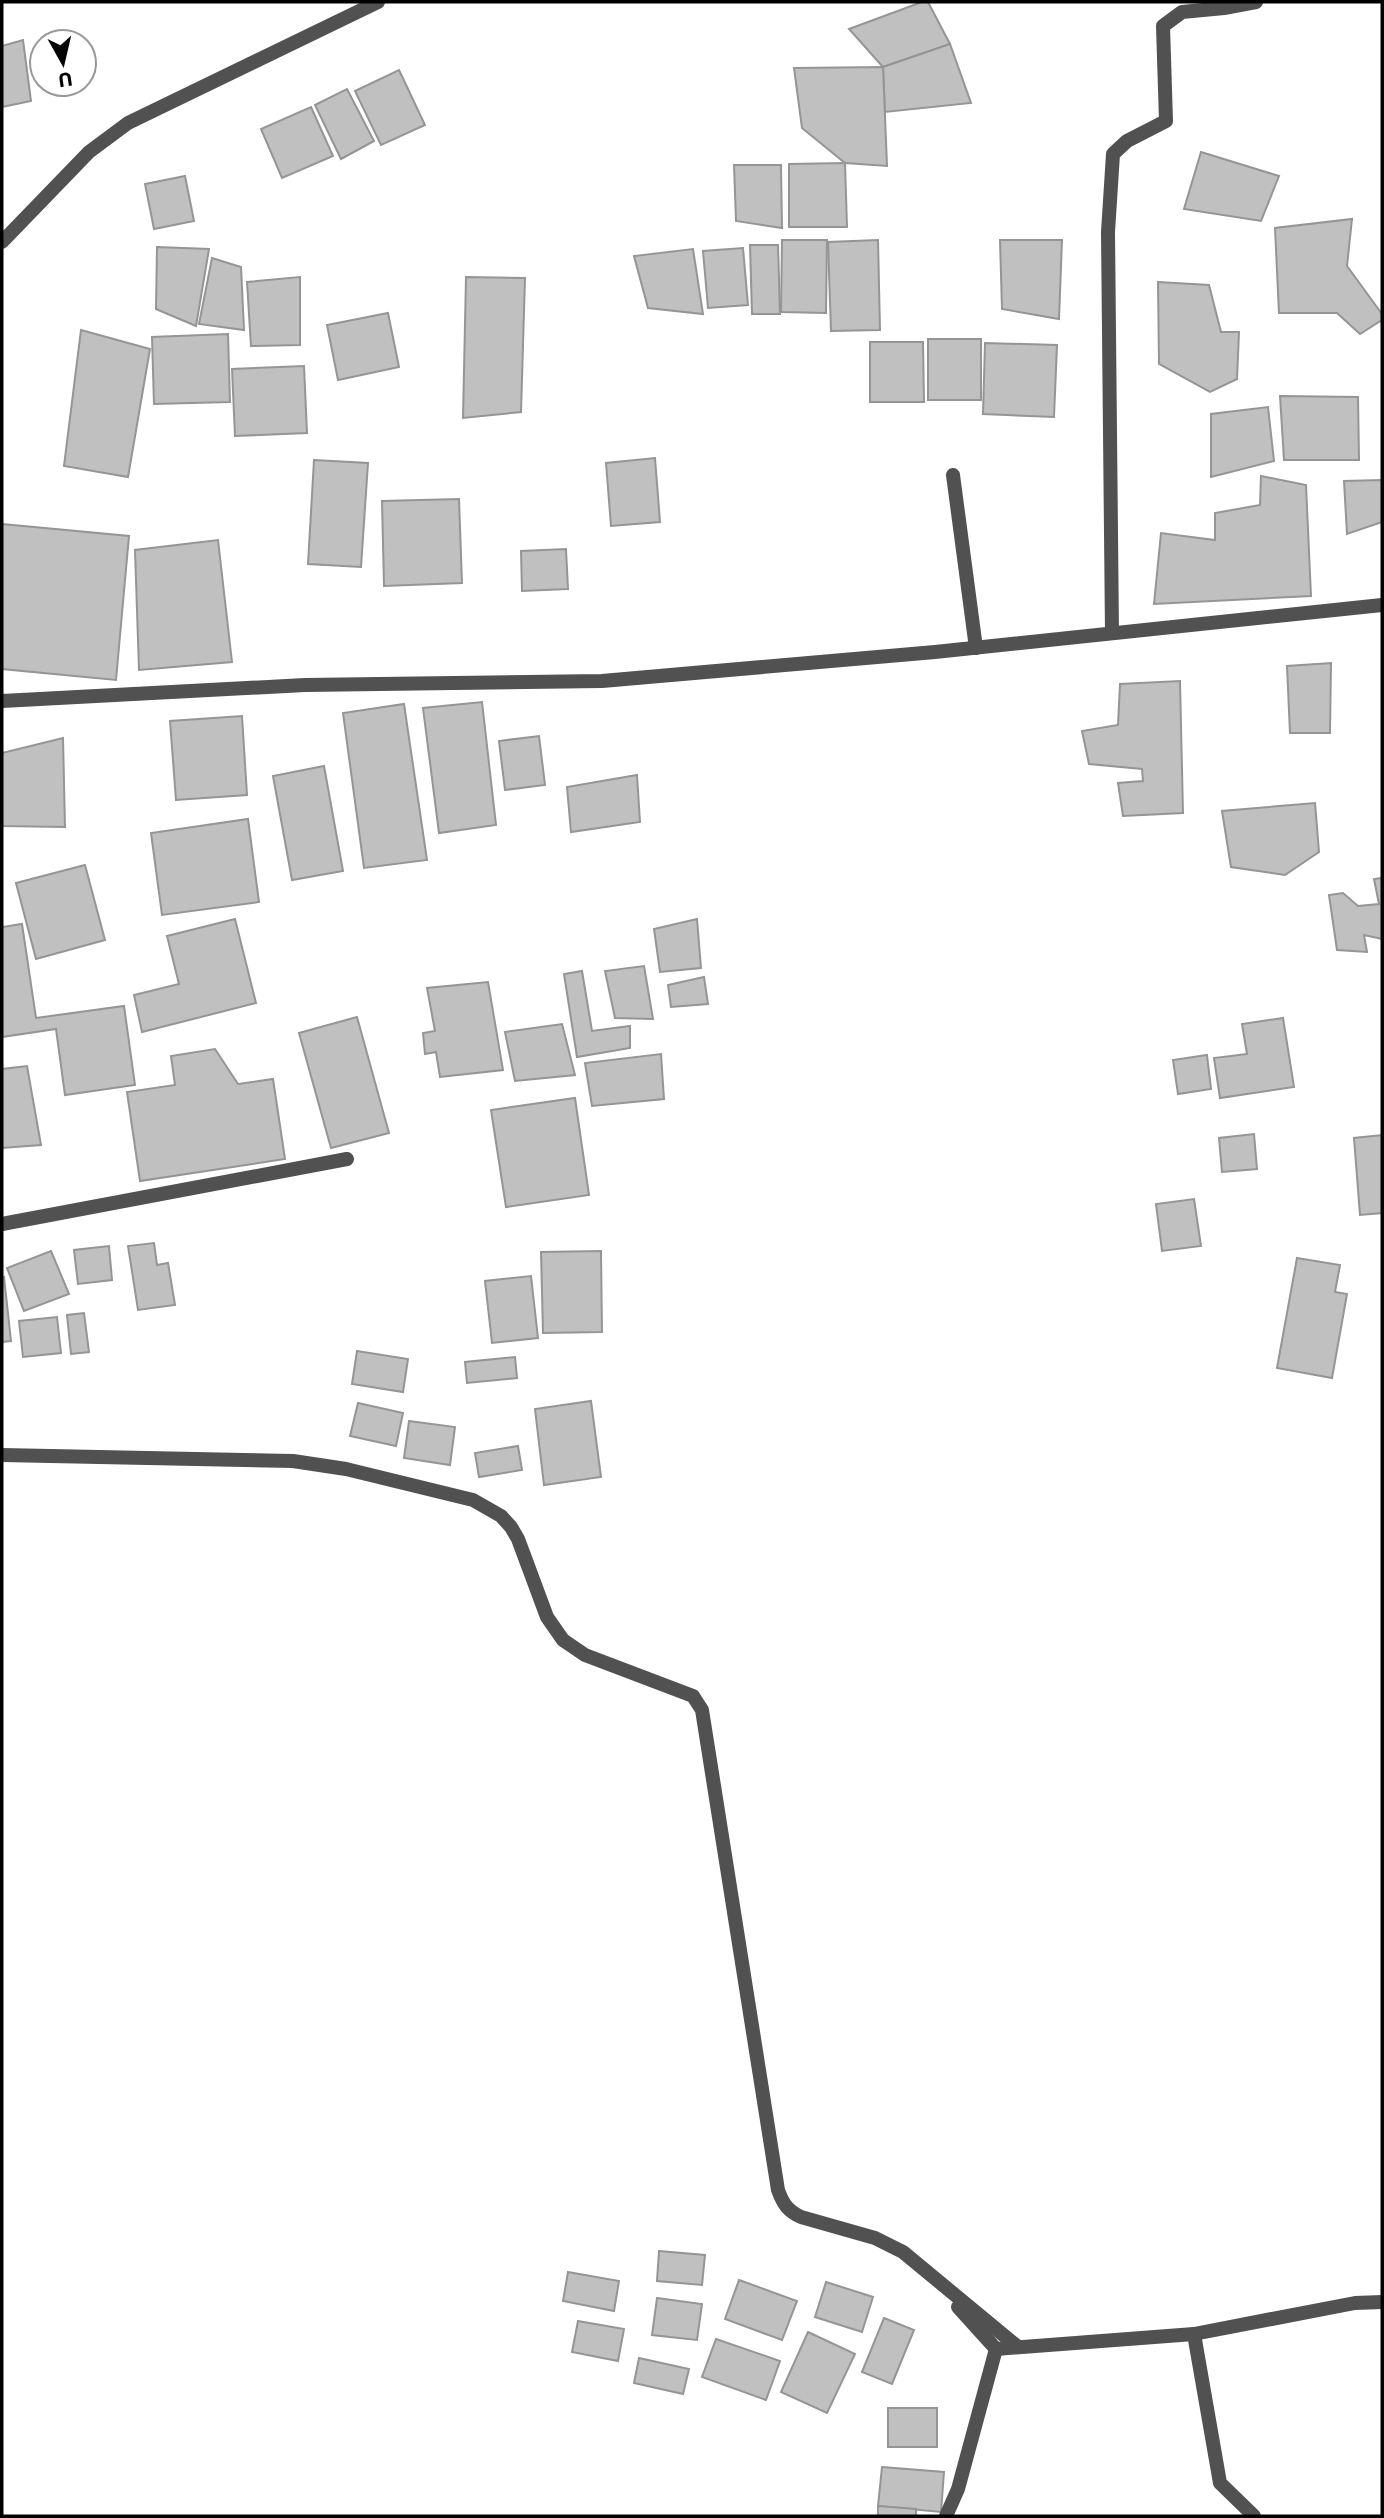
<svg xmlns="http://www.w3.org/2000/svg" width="1384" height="2518" font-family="Commissioner,sans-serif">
<rect width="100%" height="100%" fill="#fff"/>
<g fill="#c0c0c0" stroke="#959595" stroke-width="2">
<path d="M922 2H928L950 44 883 67 849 29Z"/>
<path d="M23 40 31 101 2 107V46Z"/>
<path d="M950 44 971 103 885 112 883 67Z"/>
<path d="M883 67 887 166 845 163 802 128 794 68Z"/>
<path d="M399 70 425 125 381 145 355 91Z"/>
<path d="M347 89 374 141 341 159 315 105Z"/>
<path d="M311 107 333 156 282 178 261 129Z"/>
<path d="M1201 152 1279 176 1261 221 1184 209Z"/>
<path d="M845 163 847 227H789V164Z"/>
<path d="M734 165H781L782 228 736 221Z"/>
<path d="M185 176 194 221 154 229 145 184Z"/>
<path d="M1352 219 1347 266 1382 314V320L1360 334 1337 313H1279L1275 228Z"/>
<path d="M782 240H827L826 313 781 312Z"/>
<path d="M878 240 880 330 831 331 828 242Z"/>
<path d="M1000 240H1062L1059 319 1002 309Z"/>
<path d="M750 245H778L780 314H752Z"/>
<path d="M157 247 209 249 196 326 156 309Z"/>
<path d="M743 248 748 305 708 308 703 251Z"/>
<path d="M693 249 703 314 648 308 634 256Z"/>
<path d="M212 258 241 267 244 330 199 324Z"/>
<path d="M300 277V345L251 346 247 282Z"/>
<path d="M466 277 525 278 521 412 463 418Z"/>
<path d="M1158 282 1209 285 1221 332H1239L1237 379 1210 392 1159 364Z"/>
<path d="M388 313 399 367 338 380 327 325Z"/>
<path d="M81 330 150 349 128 477 64 466Z"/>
<path d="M228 334 230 402 154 404 152 337Z"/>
<rect x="928" y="339" width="53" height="61"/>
<path d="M870 342H923L924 402H870Z"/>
<path d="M985 343 1057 345 1054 417 983 414Z"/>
<path d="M304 366 307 433 235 436 232 369Z"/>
<path d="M1280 396 1358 397 1359 460H1284Z"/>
<path d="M1268 407 1274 461 1211 477V414Z"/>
<path d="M655 458 660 522 611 526 606 463Z"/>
<path d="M314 460 368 463 361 567 308 564Z"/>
<path d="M1261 476 1306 485 1311 596 1154 604 1161 533 1215 540V513L1260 505Z"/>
<path d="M1382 480V522L1347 534 1344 481Z"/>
<path d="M459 499 462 583 384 586 382 501Z"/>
<path d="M2 524 129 536 116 680 2 669Z"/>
<path d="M218 540 232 662 139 670 135 550Z"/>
<path d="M566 549 568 589 522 591 521 551Z"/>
<path d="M1331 663 1330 733H1290L1287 666Z"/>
<path d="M1180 681 1183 813 1123 816 1118 783 1143 781 1142 769 1089 764 1082 731 1118 725 1120 684Z"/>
<path d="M482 702 496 825 439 833 423 708Z"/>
<path d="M404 704 427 860 364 868 343 713Z"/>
<path d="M242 716 247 795 176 800 170 721Z"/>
<path d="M539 736 545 785 505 790 499 741Z"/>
<path d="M63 738 65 827 2 826V753Z"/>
<path d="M324 766 343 871 292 880 273 776Z"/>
<path d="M637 775 640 822 571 832 567 787Z"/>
<path d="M1315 803 1319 852 1285 875 1231 867 1222 811Z"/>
<path d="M248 819 259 902 162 915 151 833Z"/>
<path d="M85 865 105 940 36 959 16 883Z"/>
<path d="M1382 878V939L1364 935 1367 952 1337 950 1329 895 1343 893 1358 906 1379 904 1374 879Z"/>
<path d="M235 919 256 1003 142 1032 134 995 179 984 167 936Z"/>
<path d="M697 919 701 968 660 972 654 929Z"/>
<path d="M22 924 36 1018 124 1006 135 1085 65 1095 56 1029 2 1037V927Z"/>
<path d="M644 966 653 1019 615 1018 605 971Z"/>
<path d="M582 971 592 1031 630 1026V1048L577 1057 564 974Z"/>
<path d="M704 977 708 1004 671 1007 668 985Z"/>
<path d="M488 982 503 1070 440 1077 436 1052 425 1054 423 1033 435 1031 427 988Z"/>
<path d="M357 1017 389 1133 331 1148 299 1033Z"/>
<path d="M1283 1018 1294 1087 1220 1098 1214 1058 1247 1054 1242 1024Z"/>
<path d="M562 1024 575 1075 515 1081 505 1032Z"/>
<path d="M215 1049 238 1084 273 1079 285 1159 140 1181 127 1092 175 1085 171 1056Z"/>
<path d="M661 1054 664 1099 592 1106 585 1063Z"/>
<path d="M1207 1055 1211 1089 1178 1094 1173 1060Z"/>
<path d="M27 1066 41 1145 2 1148V1069Z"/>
<path d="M575 1098 589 1195 506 1207 491 1110Z"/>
<path d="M1254 1134 1257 1169 1222 1172 1219 1138Z"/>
<path d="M1382 1135V1213L1360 1215 1354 1138Z"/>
<path d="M1194 1199 1201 1246 1162 1251 1156 1204Z"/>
<path d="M154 1243 157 1265 168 1263 175 1305 138 1310 128 1246Z"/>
<path d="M109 1246 112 1280 78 1284 74 1250Z"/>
<path d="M51 1251 69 1294 24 1311 7 1268Z"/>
<path d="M601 1251 602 1332 543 1333 541 1252Z"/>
<path d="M1297 1258 1340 1265 1335 1292 1347 1294 1332 1378 1277 1368Z"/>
<path d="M531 1276 538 1338 492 1343 485 1281Z"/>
<path d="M4 1277 11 1341 2 1342V1278Z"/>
<path d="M84 1313 89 1352 71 1354 67 1315Z"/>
<path d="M57 1317 61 1353 23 1357 19 1321Z"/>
<path d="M357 1351 408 1359 403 1392 352 1384Z"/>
<path d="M515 1357 517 1378 467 1383 465 1362Z"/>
<path d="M591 1401 601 1477 544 1485 535 1409Z"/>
<path d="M358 1403 403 1413 396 1446 350 1436Z"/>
<path d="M409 1421 455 1427 450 1465 404 1458Z"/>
<path d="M518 1446 522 1470 479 1477 475 1453Z"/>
<path d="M659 2251 705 2255 702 2285 657 2281Z"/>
<path d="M568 2272 619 2281 614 2311 563 2301Z"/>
<path d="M739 2280 797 2301 782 2340 725 2319Z"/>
<path d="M826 2282 873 2297 862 2332 815 2317Z"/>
<path d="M657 2298 702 2304 697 2340 652 2335Z"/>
<path d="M884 2318 914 2330 892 2384 862 2372Z"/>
<path d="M578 2321 624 2329 618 2361 572 2352Z"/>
<path d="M808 2332 855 2354 827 2413 781 2392Z"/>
<path d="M716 2339 780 2361 766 2400 702 2377Z"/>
<path d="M639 2358 689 2369 683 2394 634 2383Z"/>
<rect x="888" y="2408" width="49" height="39"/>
<path d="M882 2467 944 2472 941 2512 878 2506Z"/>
<path d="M878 2506 916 2509V2516H878Z"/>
</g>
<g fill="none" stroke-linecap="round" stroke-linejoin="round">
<g stroke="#515151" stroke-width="14">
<path d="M2 242 89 152 128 123 378 2"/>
<path d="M953 475 976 648"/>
<path d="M1112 633 1108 232 1113 154 1127 141 1166 121 1163 26 1182 12 1224 8 1256 2"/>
<path d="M2 701 305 685 602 681 935 652 1382 605"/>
<path d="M2 1224 347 1159"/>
<path d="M2 1455 293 1461 346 1469 473 1500 501 1516 511 1527 518 1539 547 1617 563 1640 585 1655 693 1696 702 1710 778 2190C783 2204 788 2211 801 2217L875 2238 903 2252 1018 2347"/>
<path d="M958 2307 996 2349 1194 2334 1355 2303 1382 2302"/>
<path d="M1194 2334 1220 2483 1254 2516"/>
<path d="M946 2516 958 2489 996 2349"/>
</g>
</g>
<rect width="1384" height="2518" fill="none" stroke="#000000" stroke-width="7"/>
<g transform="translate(63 63) rotate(172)"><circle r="33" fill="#ffffff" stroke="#999999" stroke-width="2"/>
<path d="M0-5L12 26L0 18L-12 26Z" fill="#000000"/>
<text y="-10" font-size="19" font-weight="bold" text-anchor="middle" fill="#000000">U</text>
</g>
</svg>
